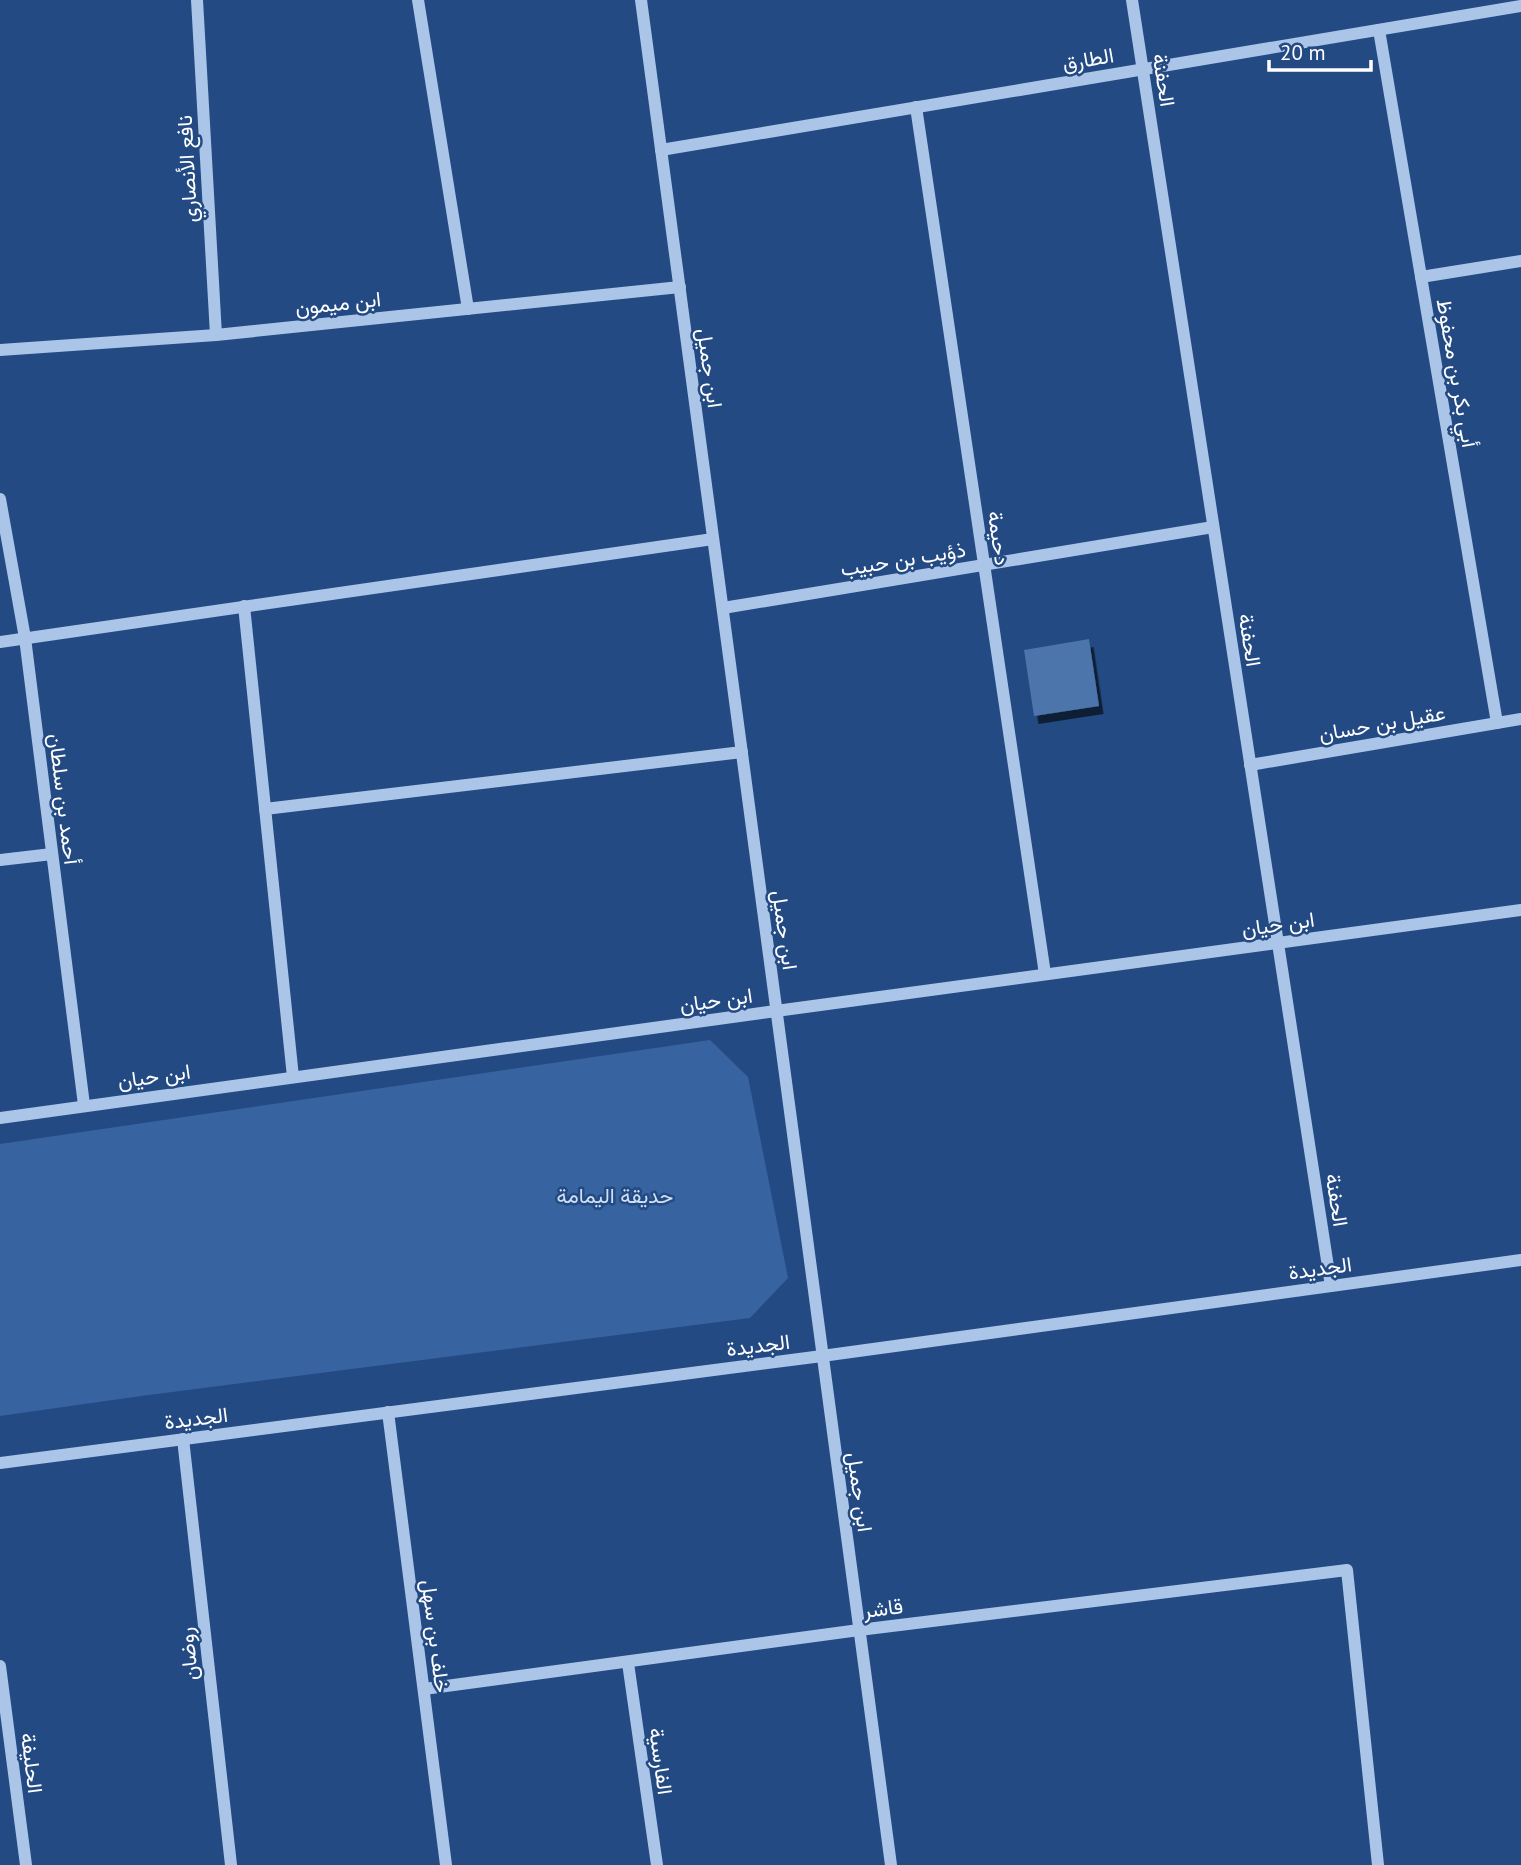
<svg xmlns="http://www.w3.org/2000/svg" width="1521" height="1865" font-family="'PT Sans',Vazirmatn,sans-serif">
<defs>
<filter id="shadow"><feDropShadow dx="4.5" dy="8" stdDeviation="0" flood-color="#0009"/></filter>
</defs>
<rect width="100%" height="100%" fill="#234a83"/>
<path fill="#3764a0" d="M710 1040 748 1077 788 1278 750 1318 141 1396 0 1416V1144Z"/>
<path fill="#4b74ab" filter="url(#shadow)" d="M1089 639 1099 706 1034 716 1024 650Z"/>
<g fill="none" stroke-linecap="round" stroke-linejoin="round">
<g stroke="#abc5e8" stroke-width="12">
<path d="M197 0 216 335"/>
<path d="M418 0 468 309"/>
<path d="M641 0 891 1865"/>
<path d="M1132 0 1331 1286"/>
<path d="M1379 30 1497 723"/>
<path d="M916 107 1045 974"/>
<path d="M661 150 1521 6"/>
<path d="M1421 277 1521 261"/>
<path d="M0 350 216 335 680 287"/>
<path d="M0 499 25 638 84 1105"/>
<path d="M244 606 293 1077"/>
<path d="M723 608 1213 527"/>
<path d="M0 642 713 539"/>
<path d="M1250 765 1521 719"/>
<path d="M265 809 742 752"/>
<path d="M0 860 52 854"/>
<path d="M0 1118 776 1011 1521 910"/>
<path d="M388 1412 446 1865"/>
<path d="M183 1439 231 1865"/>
<path d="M0 1463 822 1356 1521 1260"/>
<path d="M628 1663 657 1865"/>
<path d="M0 1666 26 1865"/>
<path d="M424 1689 859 1630 1347 1570 1378 1865"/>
</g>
</g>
<g text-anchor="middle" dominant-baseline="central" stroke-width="5" stroke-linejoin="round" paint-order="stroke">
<g font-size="21" fill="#fff" stroke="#234a83">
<text transform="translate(1088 59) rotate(-10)">الطارق</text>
<text transform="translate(1164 80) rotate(81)">الحفنة</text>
<text transform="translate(187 169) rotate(-93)">نافع الأنصاري</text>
<text transform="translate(338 303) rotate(-6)">ابن ميمون</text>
<text transform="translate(710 368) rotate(82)">ابن جميل</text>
<text transform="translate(1457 373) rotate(80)">أبي بكر بن محفوظ</text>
<text transform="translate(999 538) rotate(82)">دحيمة</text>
<text transform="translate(903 559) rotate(-9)">ذؤيب بن حبيب</text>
<text transform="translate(1250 640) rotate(81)">الحفنة</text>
<text transform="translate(1382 723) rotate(-10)">عقيل بن حسان</text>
<text transform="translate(64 799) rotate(83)">أحمد بن سلطان</text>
<text transform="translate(1278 924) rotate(-8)">ابن حيان</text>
<text transform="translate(785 930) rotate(82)">ابن جميل</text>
<text transform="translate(716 1000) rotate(-8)">ابن حيان</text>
<text transform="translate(154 1076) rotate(-8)">ابن حيان</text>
<text transform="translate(1337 1200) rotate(81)">الحفنة</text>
<text transform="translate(1320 1268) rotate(-8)">الجديدة</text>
<text transform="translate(758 1345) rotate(-7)">الجديدة</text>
<text transform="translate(196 1418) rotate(-7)">الجديدة</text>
<text transform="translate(860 1492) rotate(82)">ابن جميل</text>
<text transform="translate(883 1608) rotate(-7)">قاشر</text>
<text transform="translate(436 1636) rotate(83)">خلف بن سهل</text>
<text transform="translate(188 1654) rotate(-96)">روضان</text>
<text transform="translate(661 1761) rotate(82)">الفارسية</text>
<text transform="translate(32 1763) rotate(83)">الحليفة</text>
</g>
<g font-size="21" fill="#cfe0f6" stroke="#234a83">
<text x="615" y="1195">حديقة اليمامة</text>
</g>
</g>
<path d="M1269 60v10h102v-10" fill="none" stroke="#ffffff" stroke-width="3.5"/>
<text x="1280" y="60" font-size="21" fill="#ffffff" stroke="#234a83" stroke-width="5" paint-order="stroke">20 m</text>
</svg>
